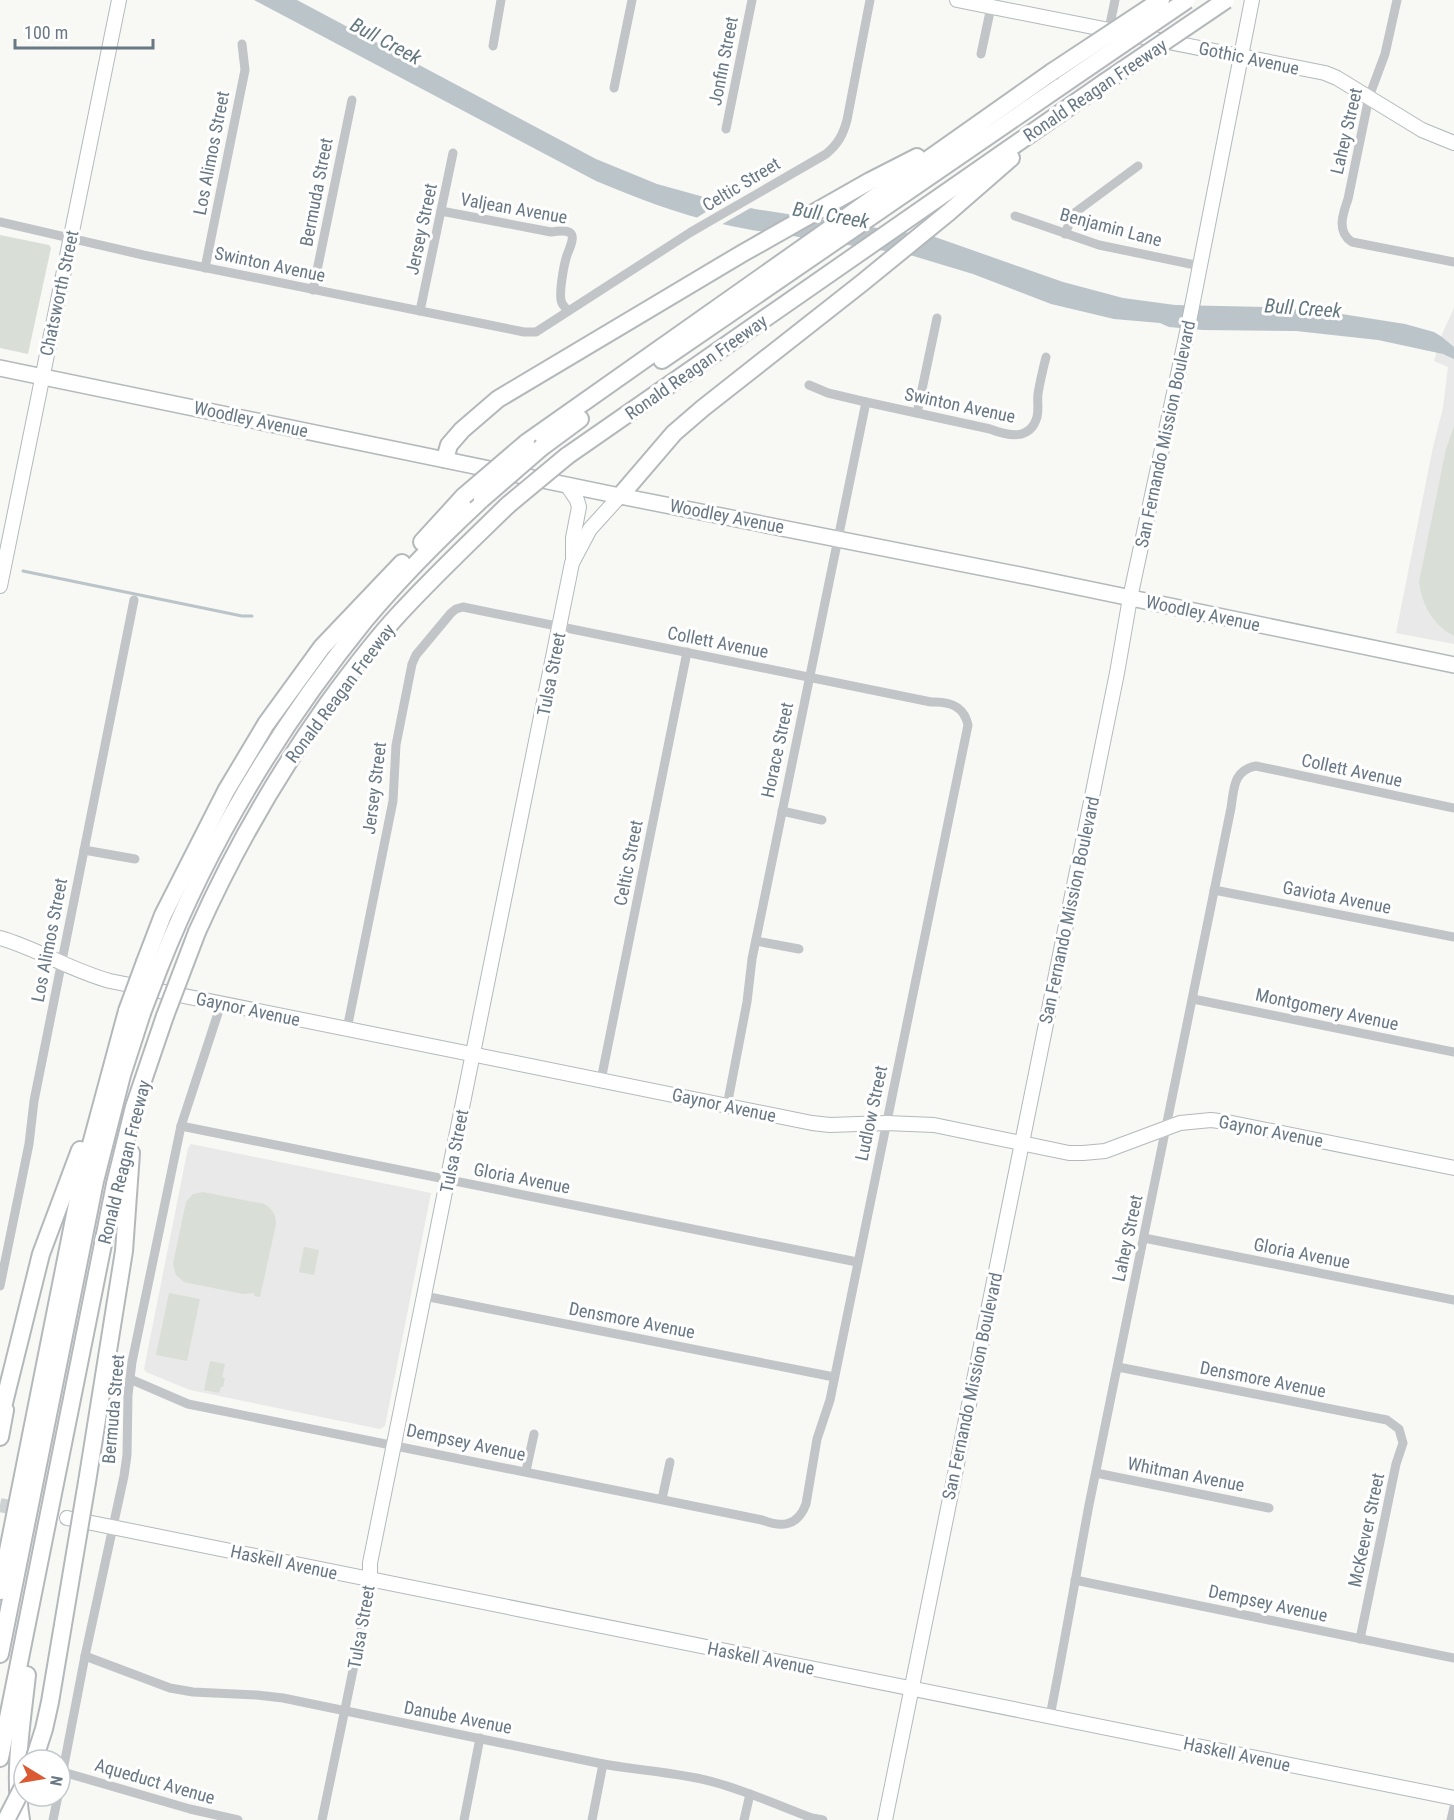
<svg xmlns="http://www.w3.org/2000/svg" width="1454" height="1820" font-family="'Roboto Condensed',sans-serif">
<rect width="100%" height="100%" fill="#f8f8f5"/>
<g fill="#e8e9e8">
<path d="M1454 308V644L1396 633 1433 447 1443 408 1448 367 1434 361 1443 332Z"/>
<path d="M191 1144 431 1193 385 1426 380 1429 190 1390 146 1372 144 1369 188 1148Z"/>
</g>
<g fill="#d9ded6">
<path d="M0 235 49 245 51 248 28 354 0 348Z"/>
<path d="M1454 426V636C1433 625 1422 605 1419 582L1446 449Z"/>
<path d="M203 1192 264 1204C272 1208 276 1215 276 1224L260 1297 254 1296V1293L243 1294 184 1282 176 1275 173 1264 186 1202 193 1194Z"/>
<path d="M304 1247 319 1250 314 1275 299 1272Z"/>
<path d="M169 1293 200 1299 187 1361 156 1355Z"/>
<path d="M210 1361 225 1364 222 1377 225 1378 223 1387H221L219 1393 204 1390Z"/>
</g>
<path fill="#bac4c9" d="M254 0H297L596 159 657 184 722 202 755 209 935 237 1063 282 1123 298 1175 305 1265 307 1329 312 1405 324 1434 332 1442 337 1454 347V359L1443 354 1378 340 1296 331 1203 330 1169 327 1160 323 1114 319 1051 304 973 274 910 255 768 232C752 231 737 227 722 224 678 214 637 198 596 181Z"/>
<path fill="#f8f8f5" d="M725 200 754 206 719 226 693 220Z"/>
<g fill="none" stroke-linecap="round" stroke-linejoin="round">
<path stroke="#bac4c9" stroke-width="3" d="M23 571 242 616H252"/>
<path stroke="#cdd2d3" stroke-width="14" stroke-dasharray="14 7" stroke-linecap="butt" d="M0 1505 67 1518"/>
<g stroke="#b3b9bd" stroke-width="16">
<g id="secondary">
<path d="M957 0 1325 73 1337 78 1422 130 1454 143"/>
<path d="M567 485 577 500 579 507 573 538V557"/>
<path d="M0 586 119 0"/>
<path d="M0 938C38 949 72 971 110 981L812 1123 830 1125 886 1123 934 1125 1069 1153H1083L1105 1151 1180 1123 1211 1120 1227 1122 1454 1168"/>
<path d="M67 1518 1454 1798"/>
<path d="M370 1579V1563L572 563 590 529 620 496"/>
<path d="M885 1820 1117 673 1130 598 1186 337 1252 0"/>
</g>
</g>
<g stroke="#b4b9bc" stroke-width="18">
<path id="primary" d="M0 368 620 496 1030 577 1454 665"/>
</g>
<g stroke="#b4b8bb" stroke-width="20">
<g id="highway">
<path d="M662 360 1064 84"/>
<path d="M526 443 1052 72"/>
<path d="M542 447 580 419"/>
<path d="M567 456 1105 82"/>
<path d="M445 459 449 445 462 430 498 399 743 253 870 181 917 157"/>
<path d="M620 496 674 433 703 408 862 283 949 212 1011 158"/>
<path d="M422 542 464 496"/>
<path d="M197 932C233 851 277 775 328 703 350 673 373 642 399 614 433 577 471 541 508 505"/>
<path d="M145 962 163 915 226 791 266 724 322 647 402 563"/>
<path d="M160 966C210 840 280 725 365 620 401 577 441 537 482 499"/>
<path d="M0 1419 41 1254 80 1150"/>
<path d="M0 1437 5 1410"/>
<path d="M87 1482 124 1251 131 1153"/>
<path d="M0 1591 83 1174 127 1011"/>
<path d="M0 1654 95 1181 122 1075 142 1013"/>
<path d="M0 1758 115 1184 134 1107 165 1016"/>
<path d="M21 1820C13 1772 22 1722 27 1675"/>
</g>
</g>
<g stroke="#c1c5c8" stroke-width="9">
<path d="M1397 0 1385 54 1369 97 1348 199C1343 213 1336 232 1352 242L1454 262"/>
<path d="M1109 29 1115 0"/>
<path d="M493 46 501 0"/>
<path d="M981 54 991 7"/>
<path d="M614 88 632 0"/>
<path d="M726 129 752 0"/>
<path d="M441 211 551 232C577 228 575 236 567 255 564 264 558 296 562 303 563 306 566 308 568 311"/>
<path d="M1015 216 1099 245 1200 266"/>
<path d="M0 222 143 255 524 332H536L691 232 826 154C838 144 843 135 847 120L870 0"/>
<path d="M1065 234 1073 214 1138 166"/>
<path d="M205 268 245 70 242 44"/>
<path d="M313 290 352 100"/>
<path d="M420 311 453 153"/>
<path d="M809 385 828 393 866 402 990 429C1008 436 1030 441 1037 417 1039 409 1037 402 1038 394 1040 381 1043 369 1046 357"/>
<path d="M917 413 937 318"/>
<path d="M782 811 822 820"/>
<path d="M84 850 135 859"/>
<path d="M1214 890 1454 937"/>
<path d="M756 941 799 949"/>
<path d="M1193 999 1454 1052"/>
<path d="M601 1080 687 652"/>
<path d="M727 1106 747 1002 752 959 866 402"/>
<path d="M181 1126 857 1262"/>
<path d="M1144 1238 1454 1300"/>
<path d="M0 1286 29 1144 34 1101 134 600"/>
<path d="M424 1296 834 1377"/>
<path d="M1118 1367 1387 1420 1399 1429 1403 1443 1396 1464 1360 1639"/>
<path d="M130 1379 188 1404 762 1520C782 1528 798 1526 806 1504L817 1439 830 1400 968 725C964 706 950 701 931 702L463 607 456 609 451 613 416 655 412 664 396 745 393 801 347 1029"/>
<path d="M526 1471 534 1434"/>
<path d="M1096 1473 1269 1508"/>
<path d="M662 1499 670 1462"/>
<path d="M1075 1580 1454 1658"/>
<path d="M85 1656 170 1688 193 1692 257 1695 283 1698 603 1764C641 1771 680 1772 717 1783 749 1792 780 1806 812 1818L823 1820"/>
<path d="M1050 1716C1064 1646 1076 1575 1089 1505L1231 808C1234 789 1233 770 1256 766L1454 808"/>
<path d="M63 1772 190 1809 238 1820"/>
<path d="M60 1786 85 1656 124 1476 127 1455 128 1395 132 1362 181 1126 221 1004"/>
<path d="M53 1820 58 1796"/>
<path d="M322 1820 369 1593 370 1579"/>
<path d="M464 1820 480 1738"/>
<path d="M592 1820 603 1764"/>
<path d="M744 1820 750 1794"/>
<path d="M1451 1820 1454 1807"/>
</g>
<use href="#secondary" stroke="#fff" stroke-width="14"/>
<use href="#primary" stroke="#fff" stroke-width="15"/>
<use href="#highway" stroke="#fff" stroke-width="16"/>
<g stroke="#b4b8bb" stroke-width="20" stroke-linecap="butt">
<g id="highway-bridge">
<path d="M1052 72 1161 0"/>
<path d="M1105 82 1226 0"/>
<path d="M1064 84 1187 0"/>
<path d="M464 496 526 443"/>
<path d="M482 499 542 447"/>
<path d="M508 505 567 456"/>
<path d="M127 1011 145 962"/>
<path d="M142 1013 160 966"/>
<path d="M165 1016 197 932"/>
<path d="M34 1760 44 1729 50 1702 87 1482"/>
<path d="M6 1820 24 1785"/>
</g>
</g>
<use href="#highway-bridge" stroke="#fff" stroke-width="16"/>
</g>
<g text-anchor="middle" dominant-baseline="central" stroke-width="6" stroke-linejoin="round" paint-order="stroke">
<g font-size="18" fill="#687884" stroke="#fff">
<text transform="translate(1249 58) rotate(12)">Gothic Avenue</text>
<text transform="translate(723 61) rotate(-79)">Jonfin Street</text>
<text transform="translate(1095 90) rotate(-34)">Ronald Reagan Freeway</text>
<text transform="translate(1346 131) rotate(-77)">Lahey Street</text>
<text transform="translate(211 153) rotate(-79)">Los Alimos Street</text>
<text transform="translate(741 184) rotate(-31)">Celtic Street</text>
<text transform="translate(316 192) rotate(-79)">Bermuda Street</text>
<text transform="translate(514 208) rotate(10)">Valjean Avenue</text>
<text transform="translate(1111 227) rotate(15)">Benjamin Lane</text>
<text transform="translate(421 229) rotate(-78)">Jersey Street</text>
<text transform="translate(270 264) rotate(12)">Swinton Avenue</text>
<text transform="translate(59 293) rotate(-78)">Chatsworth Street</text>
<text transform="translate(696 367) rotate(-35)">Ronald Reagan Freeway</text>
<text transform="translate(960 405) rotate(12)">Swinton Avenue</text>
<text transform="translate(251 419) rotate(12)">Woodley Avenue</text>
<text transform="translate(1165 434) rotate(-78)">San Fernando Mission Boulevard</text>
<text transform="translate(727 516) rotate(11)">Woodley Avenue</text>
<text transform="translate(1203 613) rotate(12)">Woodley Avenue</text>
<text transform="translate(718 642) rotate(11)">Collett Avenue</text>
<text transform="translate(551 674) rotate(-79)">Tulsa Street</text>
<text transform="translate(340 693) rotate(-53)">Ronald Reagan Freeway</text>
<text transform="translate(777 750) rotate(-78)">Horace Street</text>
<text transform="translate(1352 770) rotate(12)">Collett Avenue</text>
<text transform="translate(374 788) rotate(-83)">Jersey Street</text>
<text transform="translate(628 863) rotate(-79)">Celtic Street</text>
<text transform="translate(1337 897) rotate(11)">Gaviota Avenue</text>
<text transform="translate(1069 910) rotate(-78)">San Fernando Mission Boulevard</text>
<text transform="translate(49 940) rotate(-79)">Los Alimos Street</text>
<text transform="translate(248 1009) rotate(12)">Gaynor Avenue</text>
<text transform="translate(1327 1009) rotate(12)">Montgomery Avenue</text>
<text transform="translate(724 1105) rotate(12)">Gaynor Avenue</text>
<text transform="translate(871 1113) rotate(-78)">Ludlow Street</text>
<text transform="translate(1271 1131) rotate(11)">Gaynor Avenue</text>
<text transform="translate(454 1151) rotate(-79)">Tulsa Street</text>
<text transform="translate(124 1162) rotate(-76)">Ronald Reagan Freeway</text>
<text transform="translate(522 1178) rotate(11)">Gloria Avenue</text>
<text transform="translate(1127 1238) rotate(-78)">Lahey Street</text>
<text transform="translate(1302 1253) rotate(11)">Gloria Avenue</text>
<text transform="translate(632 1320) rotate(11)">Densmore Avenue</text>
<text transform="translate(1263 1379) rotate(11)">Densmore Avenue</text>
<text transform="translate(972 1386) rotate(-78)">San Fernando Mission Boulevard</text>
<text transform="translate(113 1409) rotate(-85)">Bermuda Street</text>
<text transform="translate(466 1442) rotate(12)">Dempsey Avenue</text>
<text transform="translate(1186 1474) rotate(11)">Whitman Avenue</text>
<text transform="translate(1366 1530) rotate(-78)">McKeever Street</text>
<text transform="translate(284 1562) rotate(12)">Haskell Avenue</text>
<text transform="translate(1268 1603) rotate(12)">Dempsey Avenue</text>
<text transform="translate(361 1627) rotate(-80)">Tulsa Street</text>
<text transform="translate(761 1658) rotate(11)">Haskell Avenue</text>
<text transform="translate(458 1717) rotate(11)">Danube Avenue</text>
<text transform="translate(1237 1754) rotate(12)">Haskell Avenue</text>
<text transform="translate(155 1781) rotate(16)">Aqueduct Avenue</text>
</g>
<g font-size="20" font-style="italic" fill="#647880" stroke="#fff">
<text transform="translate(386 41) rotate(28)">Bull Creek</text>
<text transform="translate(831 215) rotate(10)">Bull Creek</text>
<text transform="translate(1303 308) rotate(4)">Bull Creek</text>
</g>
</g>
<g transform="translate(42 1778) rotate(101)"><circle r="28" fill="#ffffff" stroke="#c3c9ce" stroke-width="1.5"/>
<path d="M0-4.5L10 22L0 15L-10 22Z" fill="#da5a33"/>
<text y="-9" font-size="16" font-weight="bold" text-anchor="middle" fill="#687884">N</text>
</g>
<path d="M15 39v9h138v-9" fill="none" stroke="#687884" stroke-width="3"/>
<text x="24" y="39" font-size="18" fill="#687884" stroke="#ffffff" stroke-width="4.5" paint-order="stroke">100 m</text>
</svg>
